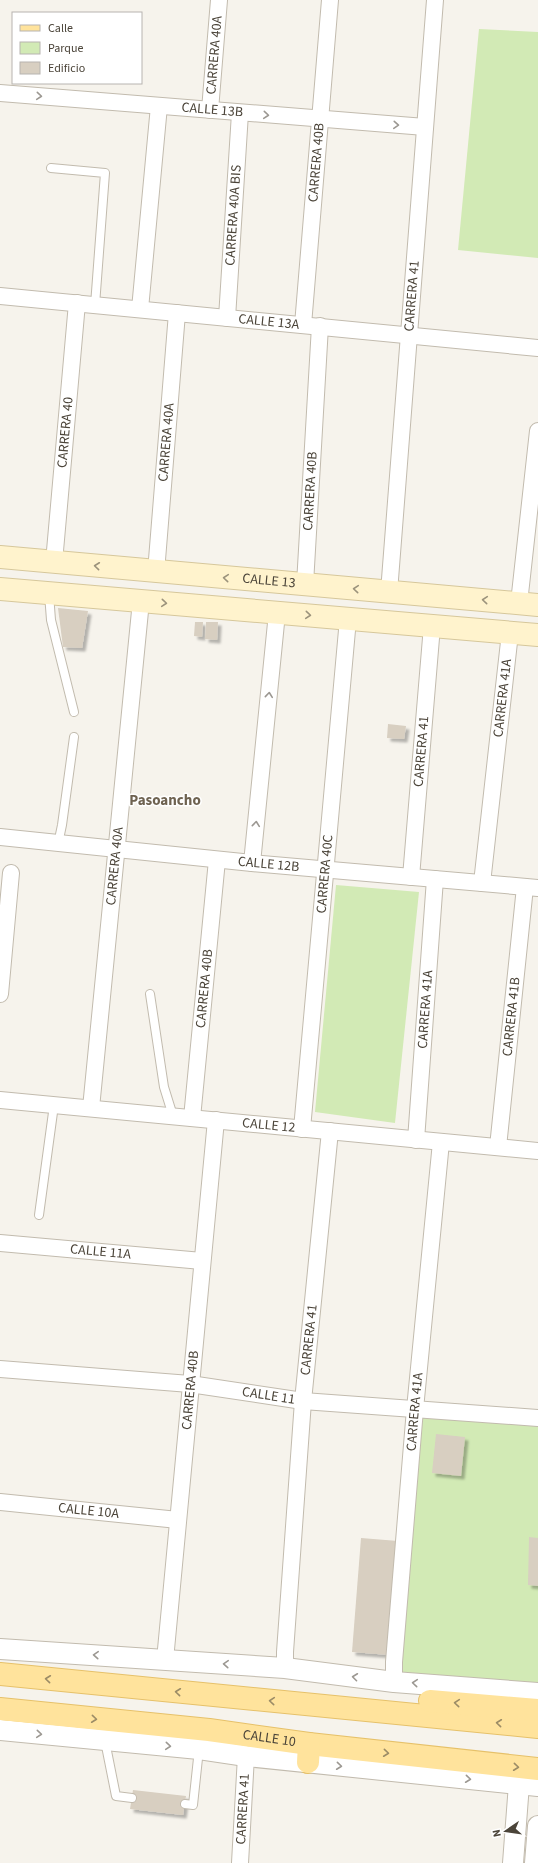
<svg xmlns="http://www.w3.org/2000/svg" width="538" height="1863" font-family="'Source Sans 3',sans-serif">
<defs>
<filter id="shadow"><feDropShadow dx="3.5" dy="3.5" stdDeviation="1" flood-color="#0004"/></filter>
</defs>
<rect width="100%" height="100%" fill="#f6f3ec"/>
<g fill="#d2eab5">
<path d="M479 29 538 32V258L458 250Z"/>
<path d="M336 885 419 892 395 1123 315 1112Z"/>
<path d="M415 1409 538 1418V1693L394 1682Z"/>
</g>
<g fill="#d8cfc1" filter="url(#shadow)">
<path d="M58 608 88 611 82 648 63 647Z"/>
<path d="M195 622H203L202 637 194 636Z"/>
<path d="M206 622H218L217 640 205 639Z"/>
<path d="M388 724 406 726 404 739 387 738Z"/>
<path d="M436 1434 465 1437 461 1476 432 1473Z"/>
<path d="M529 1537 538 1538V1586L528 1585Z"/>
<path d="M361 1538 398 1541 390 1655 352 1652Z"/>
<path d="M133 1790 186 1796 183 1815 130 1809Z"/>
</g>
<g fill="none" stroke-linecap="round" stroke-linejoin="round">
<g stroke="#c2bbae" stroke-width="10">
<g id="service">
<path d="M51 168 105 173 95 305"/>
<path d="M49 594 51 620 74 712"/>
<path d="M58 844 62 825 74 737"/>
<path d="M150 994 164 1087 173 1116"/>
<path d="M39 1215 54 1105"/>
<path d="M105 1741 116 1796 132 1798"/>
<path d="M185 1804 193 1805 199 1749"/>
</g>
</g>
<g stroke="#c2bbae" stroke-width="18">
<g id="minor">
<path id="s1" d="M0 93 425 127"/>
<path id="s2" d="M210 110 219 0"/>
<path id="s3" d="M0 296 538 348"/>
<path d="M140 309 159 106"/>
<path id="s4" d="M227 318 240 113"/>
<path id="s5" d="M303 325 330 0"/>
<path id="s6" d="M54 562 77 303"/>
<path id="s7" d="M156 572 177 313"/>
<path id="s8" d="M305 584 320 326"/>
<path id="s9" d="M389 592 435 0"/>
<path d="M519 603 538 431"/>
<path id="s10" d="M0 837 252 863 538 888"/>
<path d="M252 863 277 613"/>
<path id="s11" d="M411 877 432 626"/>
<path id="s12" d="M482 883 510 633"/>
<path d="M0 994 11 873"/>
<path id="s13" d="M0 1100 538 1151"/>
<path id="s14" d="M91 1108 141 601"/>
<path id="s15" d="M192 1118 217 860"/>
<path id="s16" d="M302 1129 348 619"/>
<path id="s17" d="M416 1140 435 879"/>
<path id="s18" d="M498 1147 525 887"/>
<path id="s19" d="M0 1243 202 1261"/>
<path id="s20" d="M0 1369 190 1384 303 1401 538 1418"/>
<path id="s21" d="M0 1502 178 1520"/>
<path id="s22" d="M165 1660 216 1120"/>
<path id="s23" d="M285 1668V1652L303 1401 330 1131"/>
<path id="s24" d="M394 1682V1662L415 1409 441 1142"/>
<path id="s25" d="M240 1863 246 1756"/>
</g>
</g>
<g stroke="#c2bbae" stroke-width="22">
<g id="tertiary">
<path d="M0 1649 285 1668 394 1682 538 1693"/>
<path d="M0 1730 199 1749 246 1756 538 1786"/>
<path d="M513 1863 519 1784"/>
<path d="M535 1863 538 1826"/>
</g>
</g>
<g stroke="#d6c79b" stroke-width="24">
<g id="secondary">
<path id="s26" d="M0 557 538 605"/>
<path d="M0 589 538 635"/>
</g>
</g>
<g stroke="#e6c16a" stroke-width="24">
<g id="primary">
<path d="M0 1674 538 1727"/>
<path d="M430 1701 538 1710"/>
<path id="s27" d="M0 1709 209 1730 309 1744 538 1769"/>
<path d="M308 1762 309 1744"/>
</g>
</g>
<use href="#service" stroke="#fff" stroke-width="8"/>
<use href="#minor" stroke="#fff" stroke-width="16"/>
<use href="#tertiary" stroke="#fff" stroke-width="20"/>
<use href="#secondary" stroke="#fff3cd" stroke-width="22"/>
<use href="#primary" stroke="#ffe39c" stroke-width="22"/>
</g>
<defs><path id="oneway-chevron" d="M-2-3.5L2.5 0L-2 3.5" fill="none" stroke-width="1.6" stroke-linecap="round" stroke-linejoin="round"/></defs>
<g stroke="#9c9892">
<use href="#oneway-chevron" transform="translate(39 96) rotate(5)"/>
<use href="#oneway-chevron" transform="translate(266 115) rotate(5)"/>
<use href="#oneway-chevron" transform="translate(396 125) rotate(4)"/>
<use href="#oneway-chevron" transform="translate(269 695) rotate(-84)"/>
<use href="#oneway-chevron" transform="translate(256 824) rotate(-84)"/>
<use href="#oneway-chevron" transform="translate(96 1655) rotate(-176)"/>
<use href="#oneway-chevron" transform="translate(226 1664) rotate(-176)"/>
<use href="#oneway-chevron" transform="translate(355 1677) rotate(-173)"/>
<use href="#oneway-chevron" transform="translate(415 1683) rotate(-175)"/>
<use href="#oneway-chevron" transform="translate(39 1734) rotate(5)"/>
<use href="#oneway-chevron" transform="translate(168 1746) rotate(5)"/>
<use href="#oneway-chevron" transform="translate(339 1766) rotate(6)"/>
<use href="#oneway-chevron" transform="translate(468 1779) rotate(6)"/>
</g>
<g stroke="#9c937c">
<use href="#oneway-chevron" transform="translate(97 566) rotate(-174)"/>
<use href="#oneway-chevron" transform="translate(226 578) rotate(-175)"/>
<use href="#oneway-chevron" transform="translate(356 589) rotate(-175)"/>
<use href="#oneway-chevron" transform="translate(485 600) rotate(-175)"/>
<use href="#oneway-chevron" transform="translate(164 603) rotate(5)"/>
<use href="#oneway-chevron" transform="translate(308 615) rotate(5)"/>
</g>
<g stroke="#9c8c66">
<use href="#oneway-chevron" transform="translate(48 1679) rotate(-174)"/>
<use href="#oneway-chevron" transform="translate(178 1692) rotate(-174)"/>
<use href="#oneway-chevron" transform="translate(272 1701) rotate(-175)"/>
<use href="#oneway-chevron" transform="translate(457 1703) rotate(-175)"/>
<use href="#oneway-chevron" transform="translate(94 1719) rotate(6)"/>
<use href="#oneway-chevron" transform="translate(499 1723) rotate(-174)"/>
<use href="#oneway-chevron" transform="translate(386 1753) rotate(6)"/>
<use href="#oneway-chevron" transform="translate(516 1767) rotate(6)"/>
</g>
<g text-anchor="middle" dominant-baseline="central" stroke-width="3" stroke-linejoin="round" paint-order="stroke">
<g font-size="14" fill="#4b4439" stroke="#fff">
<text stroke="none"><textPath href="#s2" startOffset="55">CARRERA 40A</textPath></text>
<text stroke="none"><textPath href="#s1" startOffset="213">CALLE 13B</textPath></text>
<text stroke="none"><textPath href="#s5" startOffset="163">CARRERA 40B</textPath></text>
<text stroke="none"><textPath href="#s4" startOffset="103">CARRERA 40A BIS</textPath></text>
<text stroke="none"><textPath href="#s9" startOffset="297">CARRERA 41</textPath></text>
<text stroke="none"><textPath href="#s3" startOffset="270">CALLE 13A</textPath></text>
<text stroke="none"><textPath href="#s6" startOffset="130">CARRERA 40</textPath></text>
<text stroke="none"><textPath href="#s7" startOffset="130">CARRERA 40A</textPath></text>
<text stroke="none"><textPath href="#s8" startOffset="93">CARRERA 40B</textPath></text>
<text stroke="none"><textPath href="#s26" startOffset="270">CALLE 13</textPath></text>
<text stroke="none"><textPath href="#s12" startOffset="186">CARRERA 41A</textPath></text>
<text stroke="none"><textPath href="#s11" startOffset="126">CARRERA 41</textPath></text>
<text stroke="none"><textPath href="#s10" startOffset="270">CALLE 12B</textPath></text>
<text stroke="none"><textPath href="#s14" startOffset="243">CARRERA 40A</textPath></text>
<text stroke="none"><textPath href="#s16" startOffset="256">CARRERA 40C</textPath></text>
<text stroke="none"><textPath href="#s15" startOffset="130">CARRERA 40B</textPath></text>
<text stroke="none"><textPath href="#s17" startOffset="131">CARRERA 41A</textPath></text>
<text stroke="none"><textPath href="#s18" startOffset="131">CARRERA 41B</textPath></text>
<text stroke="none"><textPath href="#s13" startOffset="270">CALLE 12</textPath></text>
<text stroke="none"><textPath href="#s19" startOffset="101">CALLE 11A</textPath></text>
<text stroke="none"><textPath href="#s23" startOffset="329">CARRERA 41</textPath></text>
<text stroke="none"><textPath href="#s22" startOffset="271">CARRERA 40B</textPath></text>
<text stroke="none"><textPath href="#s20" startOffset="270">CALLE 11</textPath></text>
<text stroke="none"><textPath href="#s24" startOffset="271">CARRERA 41A</textPath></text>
<text stroke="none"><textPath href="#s21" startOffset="89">CALLE 10A</textPath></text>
<text stroke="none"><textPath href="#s27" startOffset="271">CALLE 10</textPath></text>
<text stroke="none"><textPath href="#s25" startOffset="54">CARRERA 41</textPath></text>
</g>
<g font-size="15" font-weight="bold" fill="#6e6250" stroke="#fff">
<text x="165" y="800">Pasoancho</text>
</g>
</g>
<rect x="12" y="12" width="130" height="72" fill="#ffffff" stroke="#b7b4b0"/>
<rect x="20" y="25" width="20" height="6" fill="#ffe39c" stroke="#b7b4b0"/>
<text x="48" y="32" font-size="12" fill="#4b4439">Calle</text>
<rect x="20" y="42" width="20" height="12" fill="#d2eab5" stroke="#b7b4b0"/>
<text x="48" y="52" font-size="12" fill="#4b4439">Parque</text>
<rect x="20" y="62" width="20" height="12" fill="#d8cfc1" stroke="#b7b4b0"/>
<text x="48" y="72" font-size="12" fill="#4b4439">Edificio</text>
<g transform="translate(506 1831) rotate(257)" stroke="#ffffff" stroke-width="3" paint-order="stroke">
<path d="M0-3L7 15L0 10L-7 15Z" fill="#4b4439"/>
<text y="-6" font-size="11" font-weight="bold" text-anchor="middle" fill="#4b4439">N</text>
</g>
</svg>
